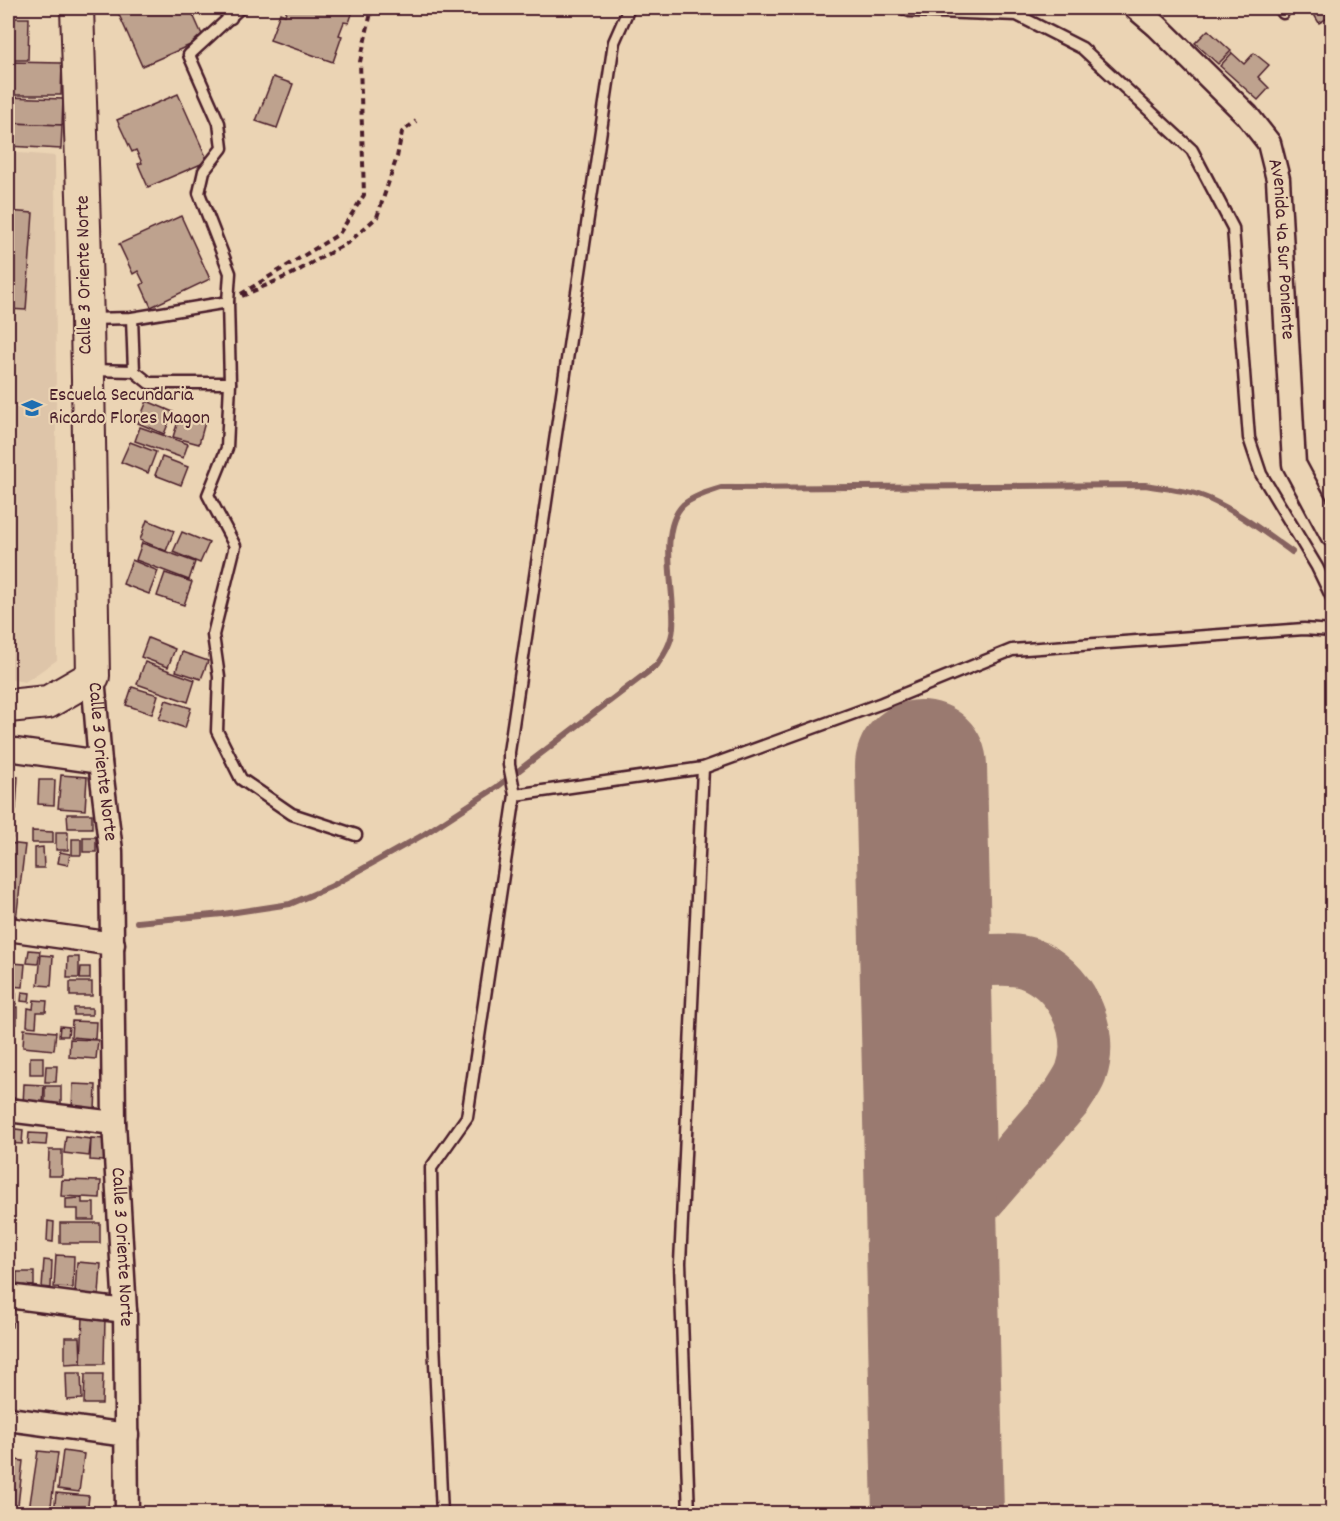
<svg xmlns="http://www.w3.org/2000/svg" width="1340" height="1521" font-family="Dekko,sans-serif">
<rect width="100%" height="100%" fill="#ebd4b4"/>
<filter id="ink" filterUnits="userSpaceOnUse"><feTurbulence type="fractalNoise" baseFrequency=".0167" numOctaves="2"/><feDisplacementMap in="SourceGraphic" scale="12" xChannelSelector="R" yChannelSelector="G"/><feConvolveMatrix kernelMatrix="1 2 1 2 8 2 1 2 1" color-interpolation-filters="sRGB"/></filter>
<g filter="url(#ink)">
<path fill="#dec5a9" d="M8 152 55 156 57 660 25 682 8 679Z"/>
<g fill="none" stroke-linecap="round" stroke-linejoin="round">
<path stroke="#86625e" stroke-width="6" d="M137 922 223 914 290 904 330 887 423 835 497 787 657 665C665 653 672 642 673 627 676 594 657 531 683 505 693 496 709 492 721 488L1145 485C1166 489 1189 490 1209 499 1238 512 1266 533 1292 552"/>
<path stroke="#9a7a70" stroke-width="52" d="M926 966C951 964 1006 955 1028 963 1070 978 1096 1030 1081 1073 1078 1081 1072 1089 1067 1097L932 1253"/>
<path stroke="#9a7a70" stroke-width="132" d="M921 766 938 1514"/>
</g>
<g fill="#bea28e" stroke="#4a1f2b" stroke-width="1.5">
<path d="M116 8H190L204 39 142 66Z"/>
<path d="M287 8H354L349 23 344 22 339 35 342 36 333 62 270 40 280 13 285 15Z"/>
<path d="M1323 8 1328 18 1319 23 1313 13Z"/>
<path d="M8 18H29L28 60H8Z"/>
<path d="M1208 30 1231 51 1218 64 1195 43Z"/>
<path d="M1232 53 1244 64 1254 53 1269 65 1258 77 1269 88 1258 100 1220 66Z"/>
<path d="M8 62 62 63 61 95H8Z"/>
<path d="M273 77 293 84 277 128 256 121Z"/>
<path d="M178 94 208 161 148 187 138 164 142 163 136 150 132 152 117 120Z"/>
<path d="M8 97 63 99 62 125 8 123Z"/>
<path d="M8 123 62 125 61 149 8 146Z"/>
<path d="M8 211 33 213 26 310 8 309Z"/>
<path d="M181 216 210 279 151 307 141 285 144 283 138 271 133 274 119 244Z"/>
<path d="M8 312H12L8 346Z"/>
<path d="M147 401 173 412 164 434 138 423Z"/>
<path d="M180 415 205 422 199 444 173 437Z"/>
<path d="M140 427 188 444 183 458 135 441Z"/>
<path d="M130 442 156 452 148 473 121 462Z"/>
<path d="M162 457 188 467 181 485 155 475Z"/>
<path d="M147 520 174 531 166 551 140 540Z"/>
<path d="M182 532 209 543 200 563 173 552Z"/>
<path d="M142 543 195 562 189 580 136 560Z"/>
<path d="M132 560 158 571 149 594 123 584Z"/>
<path d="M165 573 192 582 184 605 157 596Z"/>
<path d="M148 638 175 649 168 667 141 657Z"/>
<path d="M182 652 208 661 201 679 176 671Z"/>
<path d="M145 662 195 680 188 702 137 684Z"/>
<path d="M132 687 158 695 152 714 126 705Z"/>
<path d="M166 700 191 708 185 728 159 719Z"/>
<path d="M61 775 87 777 85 810 58 808Z"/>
<path d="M11 776 18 777 16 809H8V783H11Z"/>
<path d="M39 780H55L54 805 38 804Z"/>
<path d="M67 814H92V828H68Z"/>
<rect x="8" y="819" width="4" height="19"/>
<path d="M32 831 53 832V843H32Z"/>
<rect x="56" y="832" width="12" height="18"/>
<rect x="83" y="837" width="13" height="15"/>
<rect x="72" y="839" width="9" height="16"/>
<path d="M8 843 25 845 16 920 8 919Z"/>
<path d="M43 847 44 868H35V848Z"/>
<path d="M60 852 70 854 68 865 58 863Z"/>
<path d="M29 950 40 951 38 964 27 963Z"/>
<path d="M41 955 53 956 51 986 38 985Z"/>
<path d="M68 957H79V978H67Z"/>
<path d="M11 963 25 964 23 987 9 986Z"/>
<path d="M81 967H90V979H80Z"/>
<rect x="70" y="982" width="22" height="14"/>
<path d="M22 992 30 993 29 1002 21 1001Z"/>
<rect x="9" y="993" width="7" height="11"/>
<path d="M34 1000 47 1001 46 1012H37L36 1027 27 1026 28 1008 33 1009Z"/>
<rect x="9" y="1007" width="8" height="17"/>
<rect x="74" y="1008" width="18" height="7"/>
<path d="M72 1021 96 1022 95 1039 71 1037Z"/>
<path d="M60 1026 69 1027 68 1036H59Z"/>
<path d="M24 1029 56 1032 54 1050 23 1047Z"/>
<path d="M70 1039 98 1040 96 1059 69 1057Z"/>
<rect x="30" y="1057" width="13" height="17"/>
<path d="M46 1066H57L56 1082H45Z"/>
<path d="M24 1084 44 1085 43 1106 23 1105Z"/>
<path d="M73 1084 96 1085 95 1111 72 1110Z"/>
<rect x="45" y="1086" width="16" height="19"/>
<path d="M8 1128 23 1130 22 1144 8 1143Z"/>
<path d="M29 1133 47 1134 46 1145 28 1144Z"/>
<path d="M66 1136 91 1139 89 1156 64 1153Z"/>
<path d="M91 1138 105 1139 104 1161 90 1160Z"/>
<path d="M49 1150H62V1176H48Z"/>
<path d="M62 1180 101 1181 100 1198 61 1196Z"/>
<path d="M82 1198V1203H94V1220H78V1209H66V1199Z"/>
<path d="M48 1221 54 1222 53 1242 47 1241Z"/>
<rect x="60" y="1223" width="40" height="20"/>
<path d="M56 1255 74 1256 73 1288 54 1287Z"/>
<path d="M8 1258H14L12 1285H8Z"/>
<path d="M44 1260 52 1261 51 1288 42 1287Z"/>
<path d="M77 1262 101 1264 99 1295 75 1293Z"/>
<path d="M17 1272H34V1286L17 1285Z"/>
<path d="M8 1310H13L12 1327H8Z"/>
<path d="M83 1317 105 1318 104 1364H81Z"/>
<path d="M65 1337H80L81 1363 65 1364Z"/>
<path d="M66 1373H81L82 1399 67 1400Z"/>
<path d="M85 1374H103L102 1404H84Z"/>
<path d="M38 1451 58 1453 50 1513 29 1510Z"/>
<path d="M63 1451 84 1454 79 1492 58 1489Z"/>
<path d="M8 1459 23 1461 17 1514H8Z"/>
<path d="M56 1493 89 1496 87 1514H54Z"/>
</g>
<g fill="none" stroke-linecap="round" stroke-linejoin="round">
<g stroke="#4a1f2b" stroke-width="15">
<g id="lane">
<path d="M222 8 231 18"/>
<path d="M240 8 189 55 219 123 222 148 204 171 199 193 230 273 228 302 230 383 227 448 208 495 235 546 213 635 219 677 217 731 241 779 292 814 356 835"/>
<path d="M903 8 910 11 1017 15 1082 48 1192 150 1233 228 1249 438 1261 474 1317 567 1332 598"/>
<path d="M1280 8 1283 13"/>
<path d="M132 318 134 371"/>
<path d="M89 319 132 318 228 302"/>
<path d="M91 370 134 371 149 383H230"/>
<path d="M515 795 703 768 882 703 1012 650 1304 629 1332 631"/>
<path d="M442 1514 434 1342 431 1168 467 1117 515 795 509 765V752L614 42 629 8"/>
<path d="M689 1514 680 1263 703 768"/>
</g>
</g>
<g stroke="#4a1f2b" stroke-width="27">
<g id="street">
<path id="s1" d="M1136 8 1157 26 1247 115 1269 143 1278 179 1294 464 1332 535"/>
<path id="s2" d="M93 676 100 762 111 851 114 1123 125 1311 127 1514"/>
<path d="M8 749 100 762"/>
<path d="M8 929 113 944"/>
<path d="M8 1110 114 1123"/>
<path d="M8 1296 125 1311"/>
<path d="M8 1419 127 1435"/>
</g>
</g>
<g stroke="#4a1f2b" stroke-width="36">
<path id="secondary" d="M8 706 48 702 93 676 87 320 77 8"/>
</g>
<g stroke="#4a1f2b" stroke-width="4" stroke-dasharray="6 4.5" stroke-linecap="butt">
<path d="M241 294 339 234 364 195 360 62 372 8"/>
<path d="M242 296 292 274 349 242 377 217 397 157 402 132 416 121"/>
</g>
<use href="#lane" stroke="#ebd4b4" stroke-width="10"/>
<use href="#street" stroke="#ebd4b4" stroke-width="22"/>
<use href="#secondary" stroke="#ebd4b4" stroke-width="32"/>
</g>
</g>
<defs>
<g id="school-bare" transform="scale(1.62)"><path d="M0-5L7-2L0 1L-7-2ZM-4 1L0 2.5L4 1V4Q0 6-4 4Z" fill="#1f6fb2" stroke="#ebd4b4" stroke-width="2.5" paint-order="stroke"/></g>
</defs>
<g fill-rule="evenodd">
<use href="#school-bare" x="32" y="408"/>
</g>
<g text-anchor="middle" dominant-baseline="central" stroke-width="4.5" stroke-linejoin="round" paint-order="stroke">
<g font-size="20" fill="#4a1f2b" stroke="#ebd4b4">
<text stroke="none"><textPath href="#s1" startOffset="297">Avenida 4a Sur Poniente</textPath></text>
<text transform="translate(85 275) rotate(-91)">Calle 3 Oriente Norte</text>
<text stroke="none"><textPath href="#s2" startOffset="86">Calle 3 Oriente Norte</textPath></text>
<text stroke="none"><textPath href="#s2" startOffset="572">Calle 3 Oriente Norte</textPath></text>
</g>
<g font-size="20" fill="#4a1f2b" stroke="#ebd4b4" text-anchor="start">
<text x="49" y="396">Escuela Secundaria<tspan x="49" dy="23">Ricardo Flores Magon</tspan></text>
</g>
</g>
<rect width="1340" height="1521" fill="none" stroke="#ebd4b4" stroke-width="30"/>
<rect x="15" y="15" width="1310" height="1491" fill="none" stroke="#4a1f2b" stroke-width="2" filter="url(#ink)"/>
</svg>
